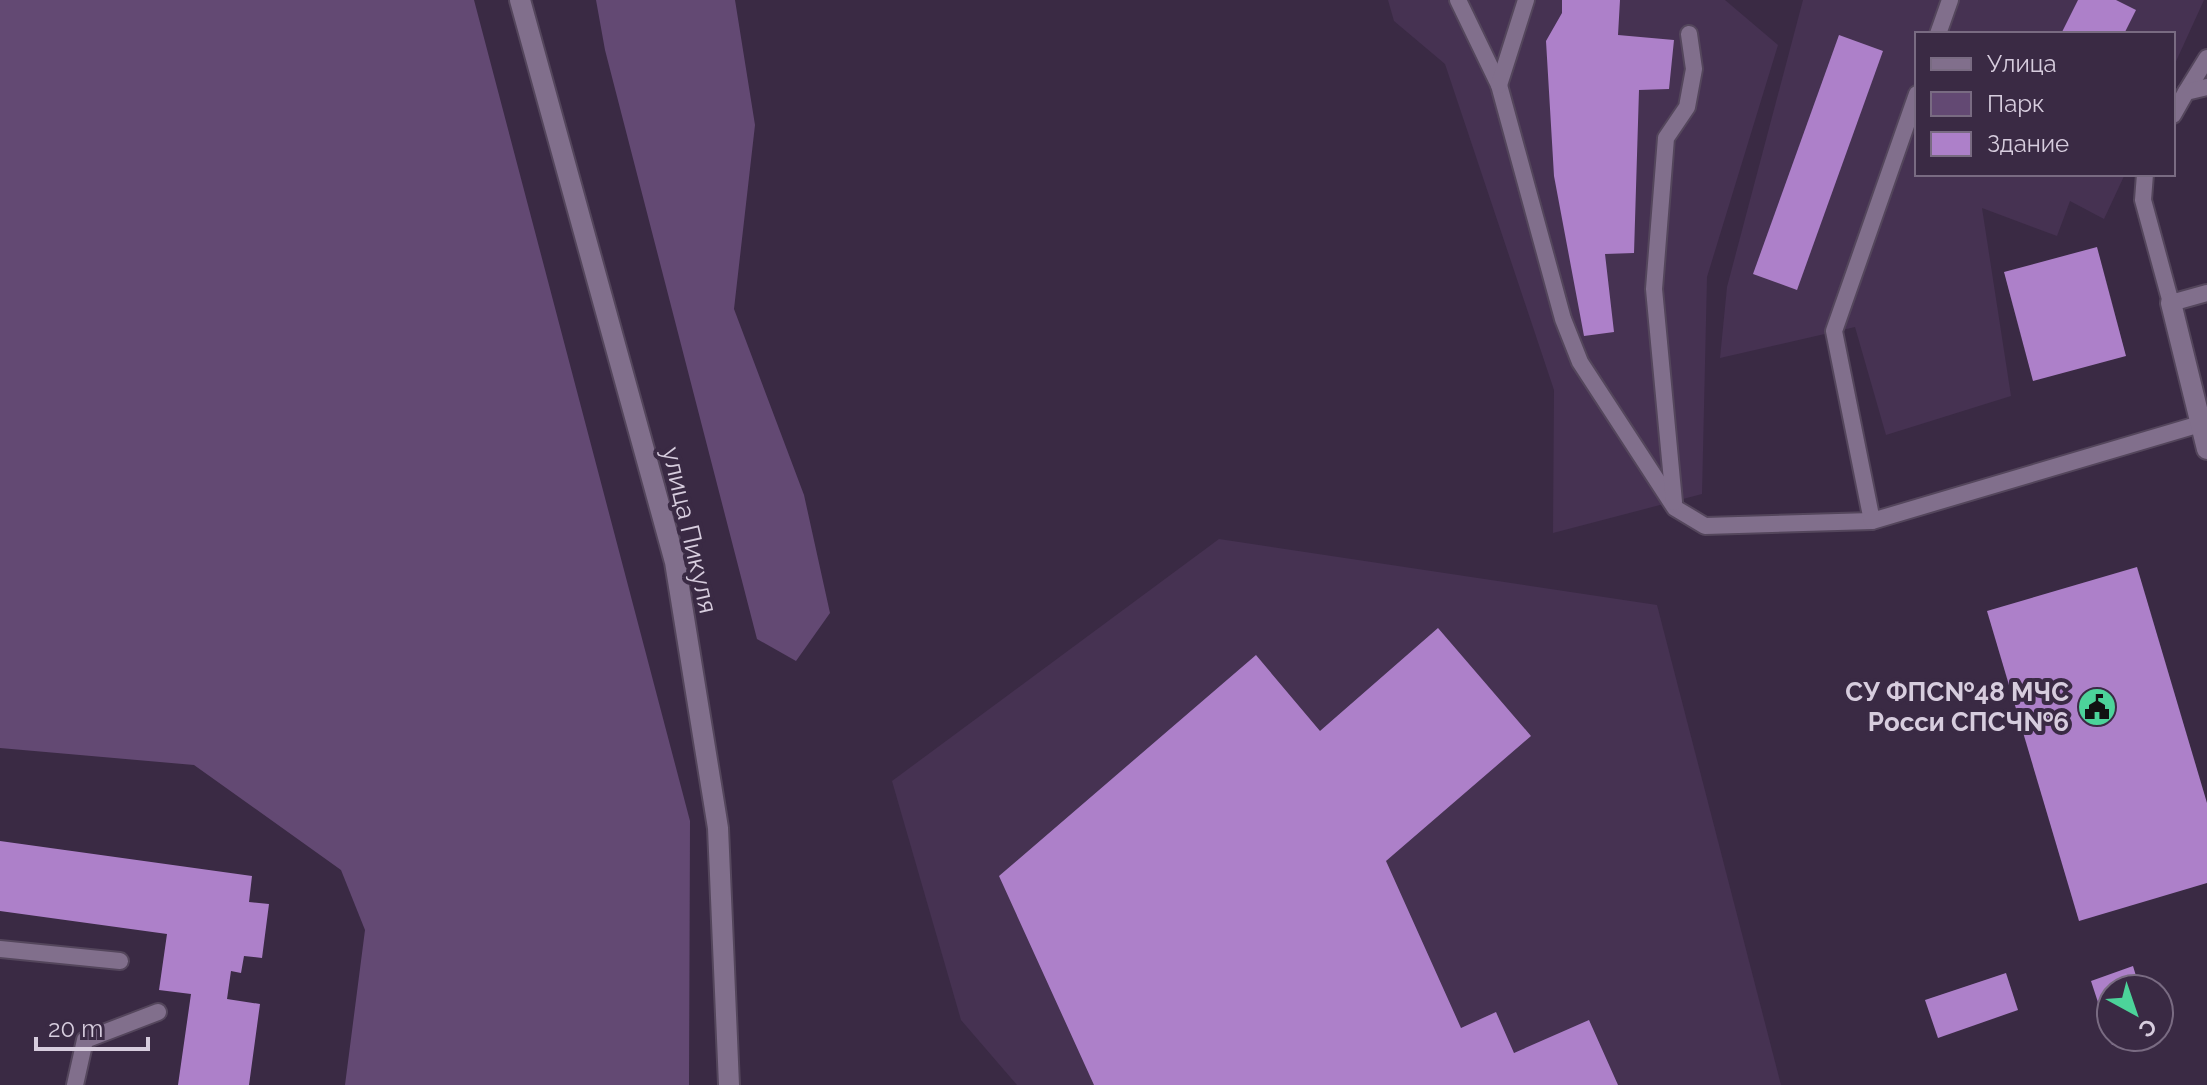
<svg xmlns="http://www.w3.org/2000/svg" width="2207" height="1085" font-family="Raleway,sans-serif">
<rect width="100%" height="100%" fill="#3a2a44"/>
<g fill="#463252">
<path d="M1388 0H1725L1778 45 1707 277 1702 494 1553 533 1554 390 1445 64 1394 21Z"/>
<path d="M1803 0H2204L2173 68V34H1917V174H2125L2104 219 2070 201 2057 236 1982 208 2011 396 1886 435 1855 327 1720 358 1727 287Z"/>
<path d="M1219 539 1657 605 1781 1085H1017L961 1020 892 781Z"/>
</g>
<g fill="#634973">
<path d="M0 0H474L690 821 689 1085H345L365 930 341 870 194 765 0 748Z"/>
<path d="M596 0H735L755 125 734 309 804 495 830 613 796 661 757 639 605 50Z"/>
</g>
<g fill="#ad80c9">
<path d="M1562 0H1620L1618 35 1674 40 1669 89 1639 90 1634 253 1605 254 1614 332 1584 336 1554 176 1546 41 1562 13Z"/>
<path d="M2078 0H2116L2136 10 2124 34H2061Z"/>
<path d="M1839 35 1883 51 1797 290 1753 274Z"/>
<path d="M2097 247 2126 356 2033 381 2004 272Z"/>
<path d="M2137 567 2207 803V883L2079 921 1987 611Z"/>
<path d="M1438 628 1531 736 1386 861 1461 1028 1496 1012 1514 1053 1589 1020 1618 1085H1094L999 876 1256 655 1320 731Z"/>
<path d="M0 841 252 876 249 902 269 904 262 958 244 956 241 973 231 971 227 999 260 1004 249 1085H178L191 994 159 990 167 934 0 911Z"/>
<path d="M2133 966 2140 989H2111V1037L2136 1038 2112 1045 2091 981Z"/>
<path d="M2006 973 2018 1010 1938 1038 1925 1000Z"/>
</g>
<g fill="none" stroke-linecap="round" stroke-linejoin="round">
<g stroke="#54465c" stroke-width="20">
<g id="lane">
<path d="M1458 0 1499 85 1563 319 1580 362 1675 508 1705 526 1872 521"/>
<path d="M1938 34 1950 0"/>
<path d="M1499 85 1526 0"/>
<path d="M2186 92 2207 58"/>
<path d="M1917 94 1834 331 1872 521 2200 424"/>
<path d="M2173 115 2186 92 2207 87"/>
<path d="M2145 174 2143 200 2171 303 2207 293"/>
<path d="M1674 502 1654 289 1666 138 1687 107 1694 69 1689 34"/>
<path d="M0 949 120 961"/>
<path d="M75 1085 85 1040 158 1012"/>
</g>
</g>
<g stroke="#54465c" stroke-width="24">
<path id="street" d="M2171 303 2207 449"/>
</g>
<g stroke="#54465c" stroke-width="24">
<path id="secondary" d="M520 0 675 562 718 828 729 1085"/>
</g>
<use href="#lane" stroke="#816f8c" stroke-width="16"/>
<use href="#street" stroke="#816f8c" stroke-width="20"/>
<use href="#secondary" stroke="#816f8c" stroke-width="20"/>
</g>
<defs>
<g id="civic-disc" transform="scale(2)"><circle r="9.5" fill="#4cd39a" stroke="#3a2a44"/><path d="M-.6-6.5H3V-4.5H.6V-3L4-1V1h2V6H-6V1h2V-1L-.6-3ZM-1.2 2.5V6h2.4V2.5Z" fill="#111"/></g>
</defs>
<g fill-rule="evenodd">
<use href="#civic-disc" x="2097" y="707"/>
</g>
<g text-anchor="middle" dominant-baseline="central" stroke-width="8" stroke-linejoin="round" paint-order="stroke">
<g font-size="26" fill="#d7cdde" stroke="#3a2a44">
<text transform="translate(690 530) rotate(77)">улица Пикуля</text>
</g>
<g font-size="26" font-weight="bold" fill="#d7cdde" stroke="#3a2a44" text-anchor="end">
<text x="2069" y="692">СУ ФПС№48 МЧС<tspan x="2069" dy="30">Росси СПСЧ№6</tspan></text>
</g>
</g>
<rect x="1915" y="32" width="260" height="144" fill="#3a2a44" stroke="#796b82" stroke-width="2"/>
<rect x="1931" y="58" width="40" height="12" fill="#816f8c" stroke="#796b82" stroke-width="2"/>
<text x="1987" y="72" font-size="24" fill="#d7cdde">Улица</text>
<rect x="1931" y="92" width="40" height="24" fill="#634973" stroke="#796b82" stroke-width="2"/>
<text x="1987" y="112" font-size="24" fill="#d7cdde">Парк</text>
<rect x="1931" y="132" width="40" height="24" fill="#ad80c9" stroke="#796b82" stroke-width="2"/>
<text x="1987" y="152" font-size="24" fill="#d7cdde">Здание</text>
<g transform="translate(2135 1013) rotate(140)"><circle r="38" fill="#3a2a44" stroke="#796b82" stroke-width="2"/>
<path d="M0-6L14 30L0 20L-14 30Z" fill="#4cd39a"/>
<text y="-12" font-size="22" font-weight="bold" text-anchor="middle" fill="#d7cdde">С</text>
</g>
<path d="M36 1037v12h112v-12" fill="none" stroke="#d7cdde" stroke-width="4"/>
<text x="48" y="1037" font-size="24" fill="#d7cdde" stroke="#3a2a44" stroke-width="6" paint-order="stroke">20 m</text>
</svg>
